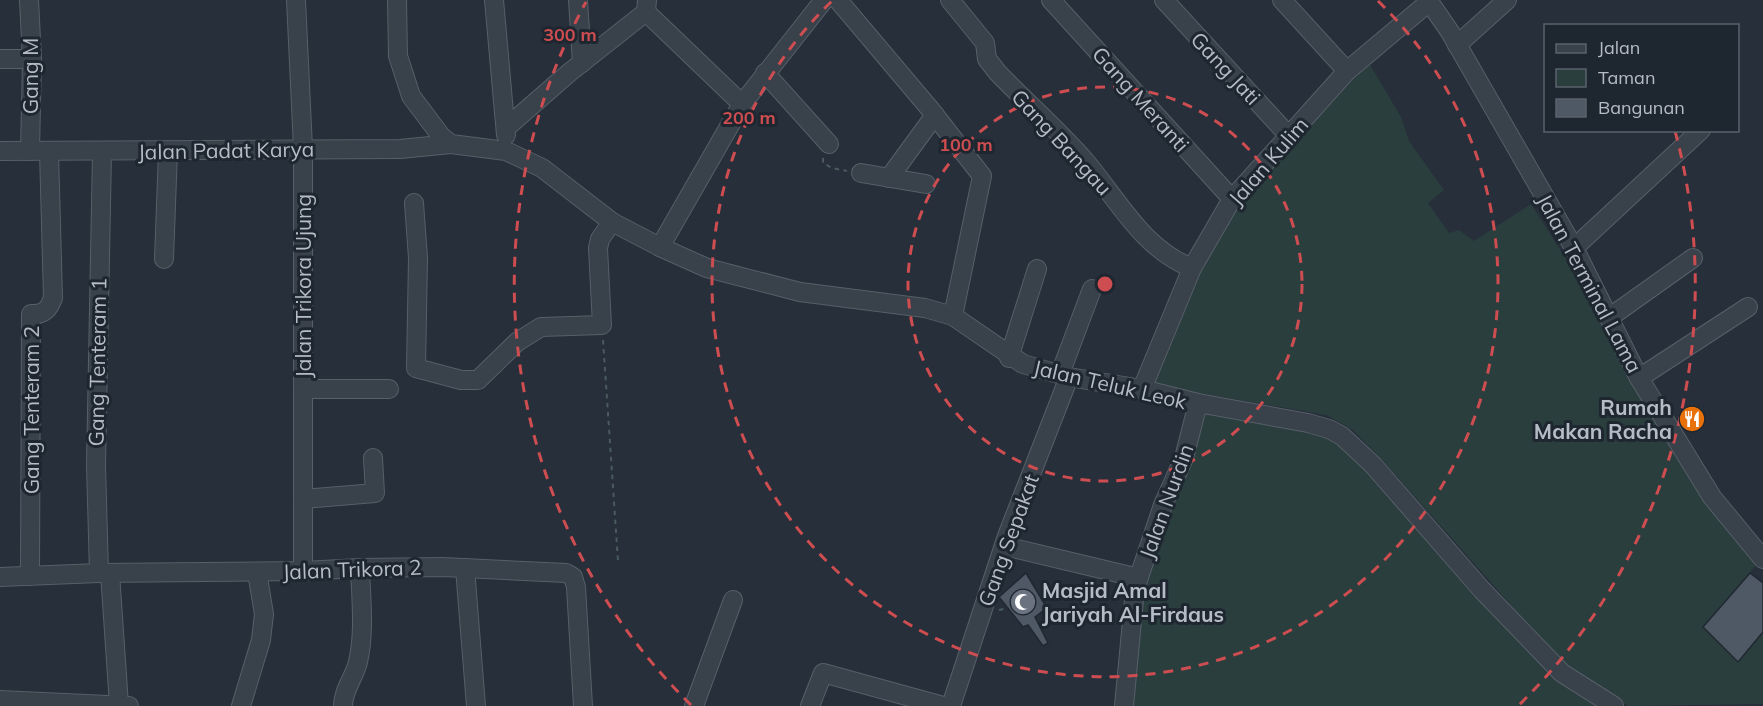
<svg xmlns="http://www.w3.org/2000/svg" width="1763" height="706" font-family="Mulish,sans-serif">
<rect width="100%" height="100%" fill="#262f3a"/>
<g fill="#2b3e3e">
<path d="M1369 63 1401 117 1409 141 1444 190 1428 203 1449 233 1459 230 1474 241 1531 204 1568 262 1611 343 1758 563 1703 627 1738 661 1763 632V704L1628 706 1558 658 1384 462 1353 430 1326 415 1152 385 1195 276 1233 209Z"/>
<path d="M1201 412 1315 433 1339 442 1599 706H1130L1144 583Z"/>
</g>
<g fill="#4f5865" stroke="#202832" stroke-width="1.5">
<path d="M1026 573 1047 608 1035 617 1048 643 1043 646 1028 625 1023 627 999 597Z"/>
<path d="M1750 573 1763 583V632L1738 662 1703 627Z"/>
</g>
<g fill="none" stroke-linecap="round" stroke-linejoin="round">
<g stroke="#575f69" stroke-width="20">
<g id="minor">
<path d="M29 0 32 59 30 151"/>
<path d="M296 0 303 148V571"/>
<path d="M397 0 398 56 411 96 441 136 451 144 506 151 542 168 612 222 660 247 707 268 800 292 925 308 953 316 1023 364 1069 377 1142 389 1198 403 1308 423 1329 429 1342 436 1373 465 1482 590 1562 673 1614 706"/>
<path d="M494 0 506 135"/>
<path d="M578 0 582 63"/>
<path d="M838 0 930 109 982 176 953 316"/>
<path d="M950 0 985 43 987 59 998 73C1027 103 1059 131 1086 162 1118 200 1143 249 1192 268"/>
<path d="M1051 0 1232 199"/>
<path d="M1164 0 1289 136"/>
<path d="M1282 0 1347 71"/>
<path d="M1428 0 1450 32 1574 248 1639 378 1712 497 1763 559"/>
<path d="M646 12 742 104"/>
<path d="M1457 45 1507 0"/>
<path d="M0 59H32"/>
<path d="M765 73 829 144"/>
<path d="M507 127 570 72 646 12 647 0"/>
<path d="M0 151 400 149 451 144"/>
<path d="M861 173 926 184"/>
<path d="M889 178 935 115"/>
<path d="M414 203 418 258 416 368 461 380H478L517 342 541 327 602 325 598 248 600 239 612 222"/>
<path d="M660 247 742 104 824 0"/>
<path d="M1574 248 1701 130"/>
<path d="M164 259 168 151"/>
<path d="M1610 317 1693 258"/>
<path d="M1009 358 1037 269"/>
<path d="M1060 374 1092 289"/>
<path d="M1639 378 1748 307"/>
<path d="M303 389H389"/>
<path d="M1142 389 1192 268 1232 199 1347 71 1429 2"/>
<path d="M303 499 375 493 373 458"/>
<path d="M1004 546 1139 578"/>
<path d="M465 568 476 706"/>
<path d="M99 573 96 465 102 152"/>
<path d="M110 573 119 705"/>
<path d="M30 576 31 314C44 315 49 309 53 298L49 152"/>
<path d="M0 577 99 573 303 571 360 568 443 567 566 573 573 577 576 587 583 706"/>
<path d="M0 700 129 706"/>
<path d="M241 706 261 640 264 614 257 572"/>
<path d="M343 706C343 690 354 678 358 662 365 631 361 599 360 568"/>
<path d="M694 706 733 600"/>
<path d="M810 706 823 673 943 706"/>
<path d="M951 706 1007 536 1069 377"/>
<path d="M1124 706 1135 589 1163 505 1184 458 1198 403"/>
</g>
</g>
<g stroke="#495b5d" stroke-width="2" stroke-dasharray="4.5 4.5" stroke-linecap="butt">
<path d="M823 158V163L832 168 847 171"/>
<path d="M603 340 618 561"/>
<path d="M999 610 1007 608"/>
</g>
<use href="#minor" stroke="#39414b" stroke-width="18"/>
</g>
<g fill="none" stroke="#ce4d50" stroke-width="3" stroke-dasharray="10 8">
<circle cx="1105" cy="284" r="197"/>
<path d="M1378 1A393 393 0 1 1 832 1"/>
<path d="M691 705A590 590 0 0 1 586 2M1675 131A590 590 0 0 1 1519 705"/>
</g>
<defs>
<g id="restaurant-disc" transform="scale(1.35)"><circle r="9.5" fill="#e8710a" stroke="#1e2630"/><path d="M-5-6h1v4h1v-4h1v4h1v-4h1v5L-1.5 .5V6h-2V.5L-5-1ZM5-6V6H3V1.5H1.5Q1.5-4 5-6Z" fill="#fff"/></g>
<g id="mosque-disc" transform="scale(1.35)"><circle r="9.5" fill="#6b7280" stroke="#1e2630"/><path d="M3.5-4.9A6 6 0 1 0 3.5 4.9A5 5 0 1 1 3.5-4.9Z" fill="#fff"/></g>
</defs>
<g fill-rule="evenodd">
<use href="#restaurant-disc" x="1692" y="419"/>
<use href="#mosque-disc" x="1023" y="602"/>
</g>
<g text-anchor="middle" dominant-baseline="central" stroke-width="6" stroke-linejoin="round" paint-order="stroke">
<g font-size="21" fill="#b5bcc6" stroke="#1e2630">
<text transform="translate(1226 68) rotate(47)">Gang Jati</text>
<text transform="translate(30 76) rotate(-90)">Gang M</text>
<text transform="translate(1141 99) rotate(48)">Gang Meranti</text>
<text transform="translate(1062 142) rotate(47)">Gang Bangau</text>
<text transform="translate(226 150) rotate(-1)">Jalan Padat Karya</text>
<text transform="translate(1268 161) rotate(-49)">Jalan Kulim</text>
<text transform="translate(1590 283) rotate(62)">Jalan Terminal Lama</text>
<text transform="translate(303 286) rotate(-90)">Jalan Trikora Ujung</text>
<text transform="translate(97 362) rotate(-89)">Gang Tenteram 1</text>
<text transform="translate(1110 384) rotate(13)">Jalan Teluk Leok</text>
<text transform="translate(31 410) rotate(-90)">Gang Tenteram 2</text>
<text transform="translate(1166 501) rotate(-70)">Jalan Nurdin</text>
<text transform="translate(1008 540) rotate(-70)">Gang Sepakat</text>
<text transform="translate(352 569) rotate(-2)">Jalan Trikora 2</text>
</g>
<g font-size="21" font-weight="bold" fill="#b5bcc6" stroke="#1e2630" text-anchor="end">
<text x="1672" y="407">Rumah<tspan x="1672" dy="24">Makan Racha</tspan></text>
<text x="1042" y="590" text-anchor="start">Masjid Amal<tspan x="1042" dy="24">Jariyah Al-Firdaus</tspan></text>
</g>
</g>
<circle cx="1105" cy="284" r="9" fill="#ce4d50" stroke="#1e2630" stroke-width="3"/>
<g font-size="18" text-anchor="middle" font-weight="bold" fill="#ce4d50" stroke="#1e2630" stroke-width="6" stroke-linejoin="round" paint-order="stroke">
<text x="570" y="41">300 m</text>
<text x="749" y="124">200 m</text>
<text x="966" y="151">100 m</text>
</g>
<rect x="1544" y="24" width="195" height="108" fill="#1e2630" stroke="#5a626c" stroke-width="1.5"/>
<rect x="1556" y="44" width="30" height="9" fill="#39414b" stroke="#5a626c" stroke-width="1.5"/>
<text x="1598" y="54" font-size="18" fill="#b5bcc6">Jalan</text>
<rect x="1556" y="69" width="30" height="18" fill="#2b3e3e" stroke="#5a626c" stroke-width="1.5"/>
<text x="1598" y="84" font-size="18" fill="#b5bcc6">Taman</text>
<rect x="1556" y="99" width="30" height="18" fill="#4f5865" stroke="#5a626c" stroke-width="1.5"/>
<text x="1598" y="114" font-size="18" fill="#b5bcc6">Bangunan</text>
</svg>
